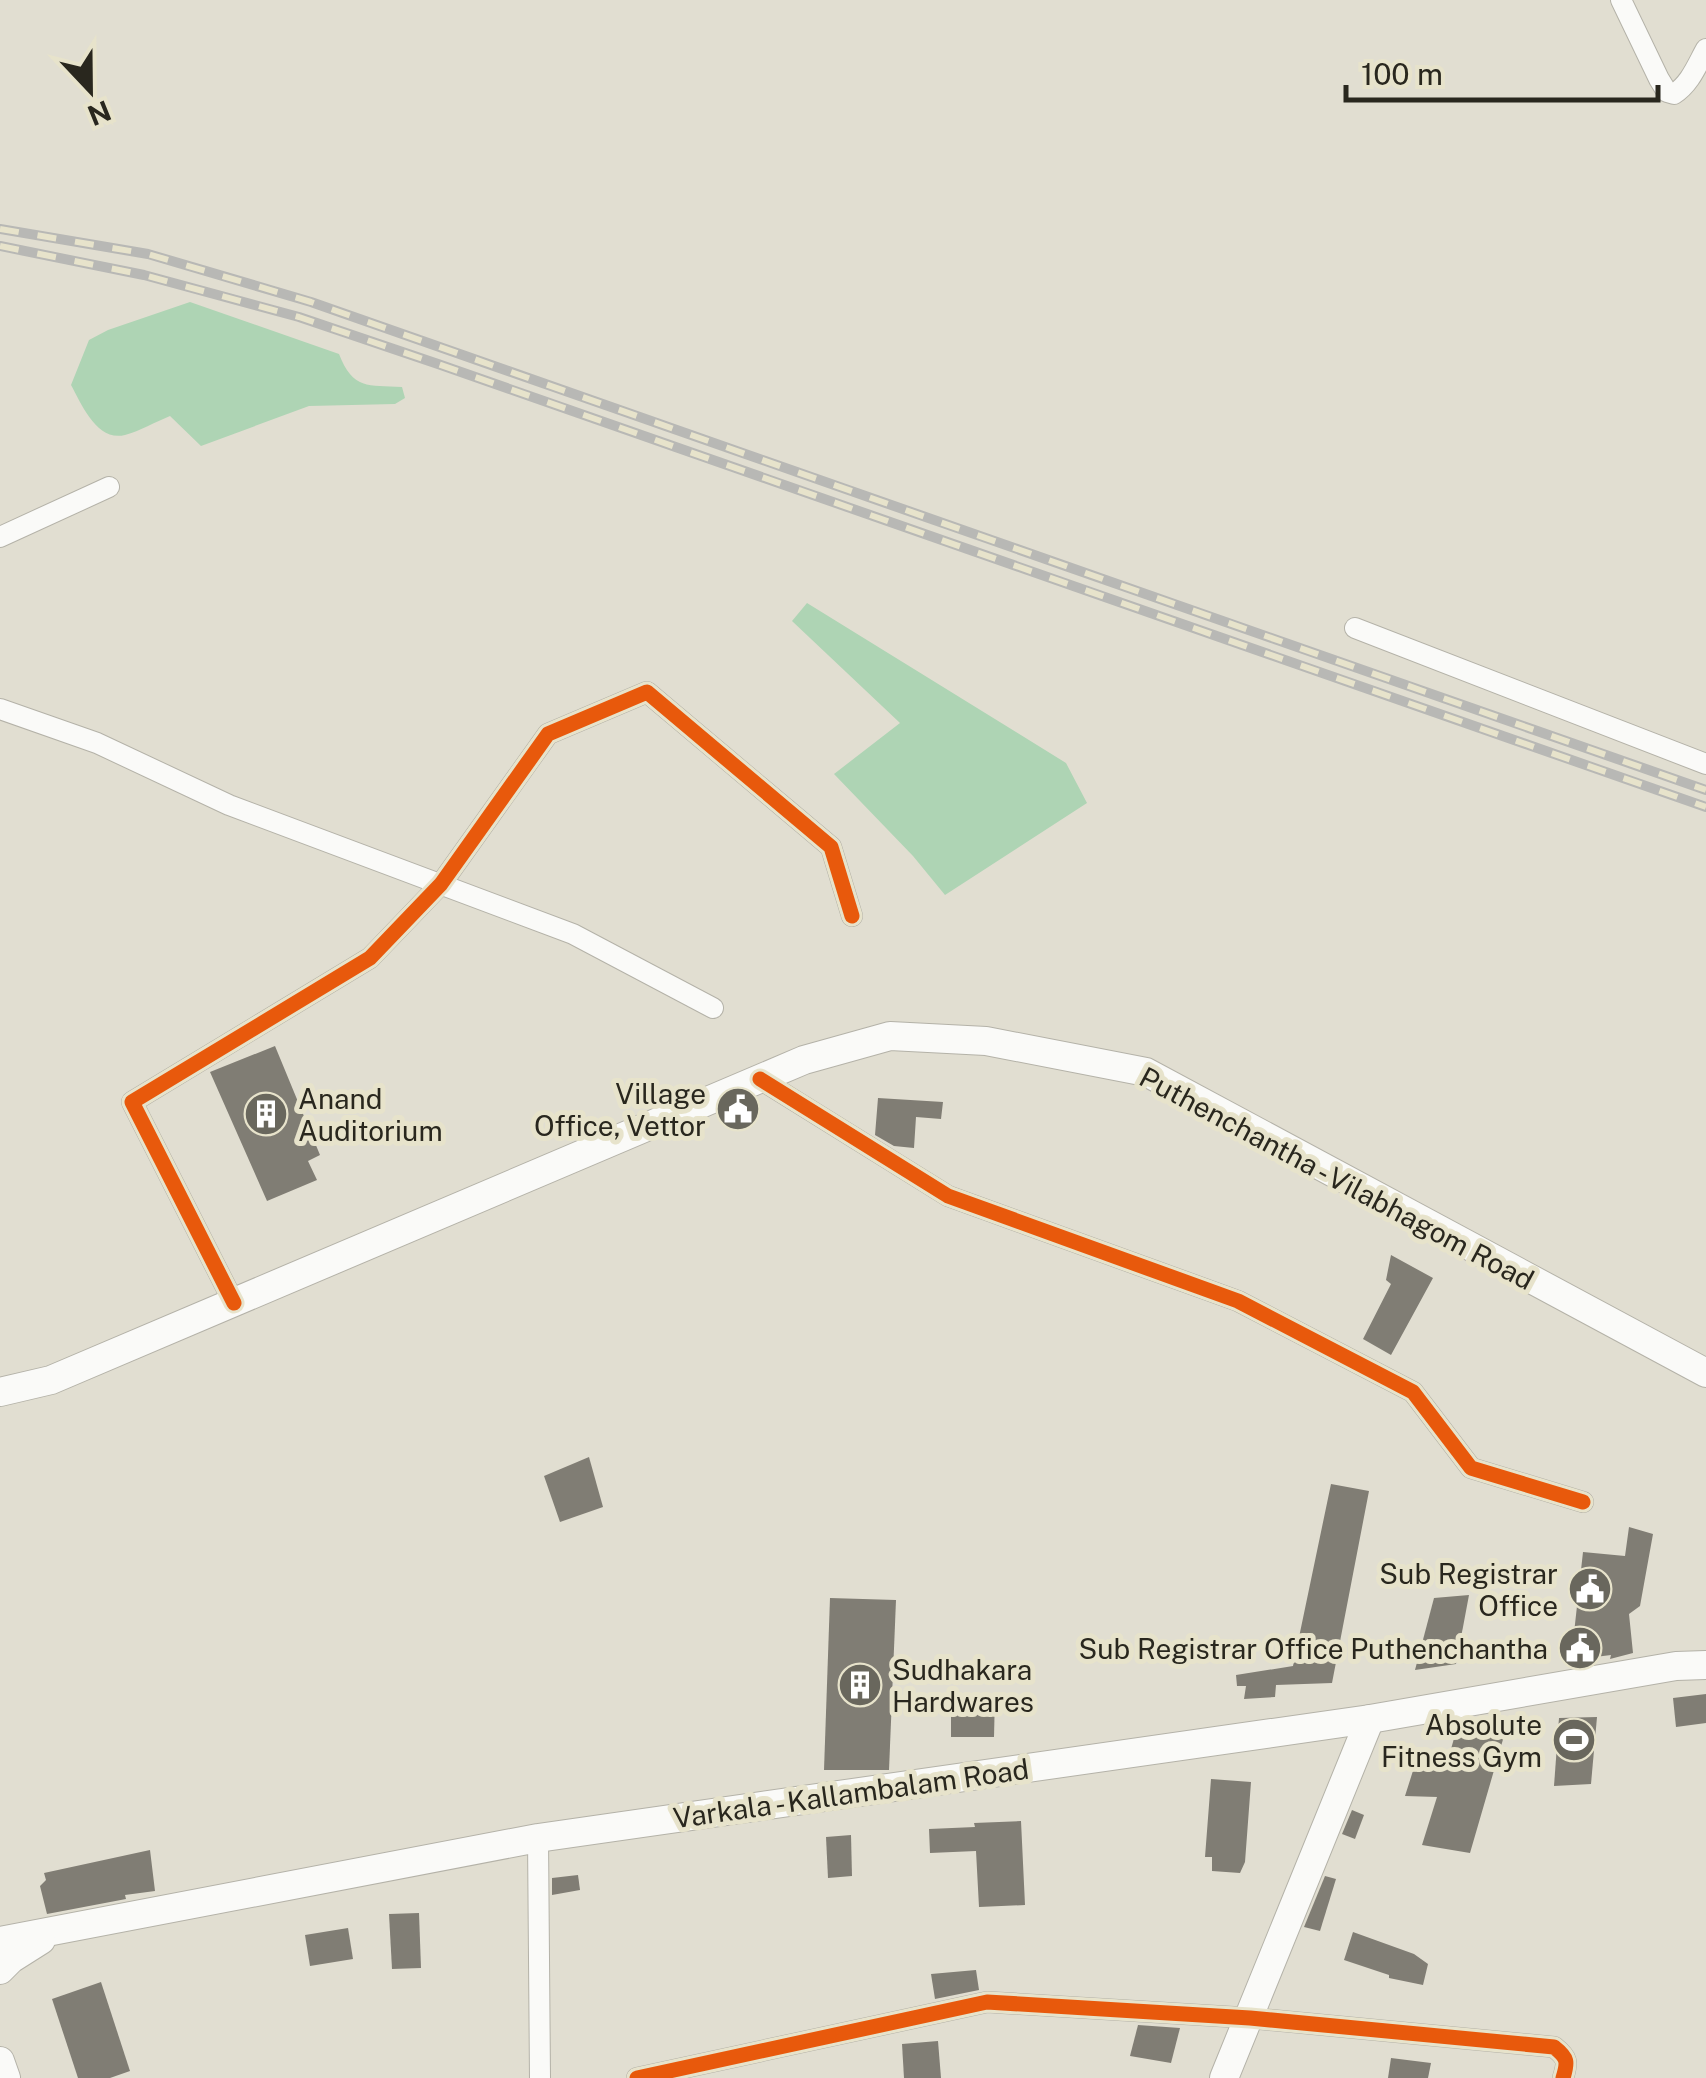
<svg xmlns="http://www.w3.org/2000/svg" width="1706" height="2078" font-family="'Public Sans',sans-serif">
<rect width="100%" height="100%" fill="#e1ded1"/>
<g fill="#aed4b4">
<path d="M190 302 339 354C353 390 368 385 402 387L405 398 395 404 309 406 201 446 170 416C155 422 140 431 125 435 97 442 82 405 71 385L89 340 108 330Z"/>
<path d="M807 603 1066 763 1087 803 945 895 913 856 834 774 900 723 792 621Z"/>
</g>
<g fill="#807d74">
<path d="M275 1046 320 1155 308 1161 317 1180 267 1201 210 1072Z"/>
<path d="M878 1098 943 1102 941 1119 916 1117 914 1148 894 1146 875 1135Z"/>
<path d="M1391 1255 1433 1278 1391 1355 1363 1339 1391 1284 1386 1280Z"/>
<path d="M589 1457 603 1507 560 1522 544 1476Z"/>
<path d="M1331 1484 1369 1491 1332 1683 1276 1685 1275 1697 1244 1699 1246 1686H1237L1236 1675 1293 1666Z"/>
<path d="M1629 1527 1653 1534 1640 1606 1629 1614 1633 1653 1610 1659 1611 1655 1571 1660 1583 1552 1625 1556Z"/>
<path d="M1469 1595 1456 1664 1415 1670 1434 1598Z"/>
<path d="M830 1598 896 1600 889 1770H824Z"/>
<path d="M951 1694 995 1695 994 1737H951Z"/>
<path d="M1706 1694V1723L1676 1727 1673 1698Z"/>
<path d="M1597 1717 1591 1784 1554 1786 1559 1718Z"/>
<path d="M1457 1728 1504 1736 1470 1853 1422 1845 1437 1797 1405 1796 1418 1755 1447 1763Z"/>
<path d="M1211 1779 1251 1782 1245 1862 1240 1873 1212 1871V1857H1205Z"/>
<path d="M1352 1810 1364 1815 1355 1839 1342 1834Z"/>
<path d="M1021 1821 1025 1905 979 1907 976 1851 930 1853 929 1829 975 1827 974 1823Z"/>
<path d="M851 1835 852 1876 828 1878 826 1837Z"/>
<path d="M150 1850 155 1891 125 1895 126 1899 47 1914 40 1886 46 1880 44 1873Z"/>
<path d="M578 1875 580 1890 552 1895V1878Z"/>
<path d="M1325 1876 1336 1879 1320 1931 1304 1927Z"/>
<path d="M419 1913 421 1968 392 1969 389 1914Z"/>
<path d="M348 1928 353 1959 310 1966 305 1935Z"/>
<path d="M1353 1932 1414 1954 1428 1964 1423 1985 1389 1978V1975L1344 1960Z"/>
<path d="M976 1970 979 1990 935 1999 931 1974Z"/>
<path d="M101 1982 130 2071 110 2078H78L52 1999Z"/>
<path d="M1138 2025 1180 2028 1171 2063 1130 2056Z"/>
<path d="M938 2041 941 2078H904L902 2044Z"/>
<path d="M1391 2058 1431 2063 1428 2078H1388Z"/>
</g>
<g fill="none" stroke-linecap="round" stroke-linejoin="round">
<g stroke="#b4b2a8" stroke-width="22">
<g id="street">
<path d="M1621 0 1659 79 1667 92 1674 94C1690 84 1697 65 1706 49"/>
<path d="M0 537 109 487"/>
<path d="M1355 628 1706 764"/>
<path d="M0 709 97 743 229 805 573 934 713 1008"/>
<path d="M760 1079 948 1196 1238 1301 1413 1392 1471 1468 1583 1502"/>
<path d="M234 1303 132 1102 370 958 441 884 548 734 647 692 831 847 852 916"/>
<path d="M538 1838 540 2078"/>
<path d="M637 2078 987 2002 1250 2018 1554 2047C1568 2058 1568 2062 1563 2078"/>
</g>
</g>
<g stroke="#b4b2a8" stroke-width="30">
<g id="secondary">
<path d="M0 1392 51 1380 804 1060 890 1036 986 1041 1146 1072 1706 1373"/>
<path d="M0 1941 538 1838 1370 1719 1676 1666 1706 1665"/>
<path d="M0 1970 11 1959 41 1940"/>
<path d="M0 2061 6 2078"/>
<path d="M1224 2078 1370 1719"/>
</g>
</g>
<use href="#street" stroke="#fafaf8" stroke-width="20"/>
<use href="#secondary" stroke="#fafaf8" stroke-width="28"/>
<g stroke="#b8b8b5" stroke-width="10">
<g id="rail">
<path d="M0 229 148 254 311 302 1706 790"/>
<path d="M0 246 144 275 299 317 438 364 1706 807"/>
</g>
</g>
<use href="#rail" stroke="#e7e3cb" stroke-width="6" stroke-dasharray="19" stroke-linecap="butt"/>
<g stroke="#e7e3cb" stroke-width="21">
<g id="cycleway">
<path d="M760 1079 948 1196 1238 1301 1413 1392 1471 1468 1583 1502"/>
<path d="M234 1303 132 1102 370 958 441 884 548 734 647 692 831 847 852 916"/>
<path d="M637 2078 987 2002 1250 2018 1554 2047C1568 2058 1568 2062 1563 2078"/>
</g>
</g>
<use href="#cycleway" stroke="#e8590c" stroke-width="15"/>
</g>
<defs>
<g id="civic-disc" transform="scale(2.25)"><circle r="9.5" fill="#69675d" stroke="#e7e3cb"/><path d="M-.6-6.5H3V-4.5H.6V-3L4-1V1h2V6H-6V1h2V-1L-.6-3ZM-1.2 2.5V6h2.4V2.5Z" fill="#fff"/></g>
<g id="building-disc" transform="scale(2.25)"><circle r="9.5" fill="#69675d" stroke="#e7e3cb"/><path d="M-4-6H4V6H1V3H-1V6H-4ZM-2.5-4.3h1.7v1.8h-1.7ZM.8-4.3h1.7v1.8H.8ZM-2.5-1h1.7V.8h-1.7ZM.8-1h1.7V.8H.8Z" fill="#fff"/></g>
<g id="stadium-disc" transform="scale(2.25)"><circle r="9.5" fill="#69675d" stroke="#e7e3cb"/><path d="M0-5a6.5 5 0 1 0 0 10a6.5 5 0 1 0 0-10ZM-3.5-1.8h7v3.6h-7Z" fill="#fff"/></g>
</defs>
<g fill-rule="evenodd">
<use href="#civic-disc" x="738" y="1109"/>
<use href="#building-disc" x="266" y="1114"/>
<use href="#civic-disc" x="1590" y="1589"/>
<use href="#civic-disc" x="1580" y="1648"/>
<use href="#building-disc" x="860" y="1685"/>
<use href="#stadium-disc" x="1574" y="1740"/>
</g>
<g text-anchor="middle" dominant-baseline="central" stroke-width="10" stroke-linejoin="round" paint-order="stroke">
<g font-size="28" fill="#29271e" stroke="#e7e3cb" text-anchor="end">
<text x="706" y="1093">Village<tspan x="706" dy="32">Office, Vettor</tspan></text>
<text x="298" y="1098" text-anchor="start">Anand<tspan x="298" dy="32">Auditorium</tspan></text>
<text x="1558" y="1573">Sub Registrar<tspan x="1558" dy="32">Office</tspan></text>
<text x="1548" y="1648">Sub Registrar Office Puthenchantha</text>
<text x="892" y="1669" text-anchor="start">Sudhakara<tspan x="892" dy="32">Hardwares</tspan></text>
<text x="1542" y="1724">Absolute<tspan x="1542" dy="32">Fitness Gym</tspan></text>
</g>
<g font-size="28" fill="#29271e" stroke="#e7e3cb">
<text transform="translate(1337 1178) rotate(28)">Puthenchantha - Vilabhagom Road</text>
<text transform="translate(851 1793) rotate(-8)">Varkala - Kallambalam Road</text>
</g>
</g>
<g transform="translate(90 90) rotate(158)" stroke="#e7e3cb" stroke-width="8" paint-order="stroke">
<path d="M0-8L18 38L0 25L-18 38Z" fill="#29271e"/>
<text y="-15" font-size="28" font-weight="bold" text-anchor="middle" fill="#29271e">N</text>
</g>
<path d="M1346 85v15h312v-15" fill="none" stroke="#29271e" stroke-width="5"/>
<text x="1361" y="85" font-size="30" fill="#29271e" stroke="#e7e3cb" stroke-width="8" paint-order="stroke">100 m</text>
</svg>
